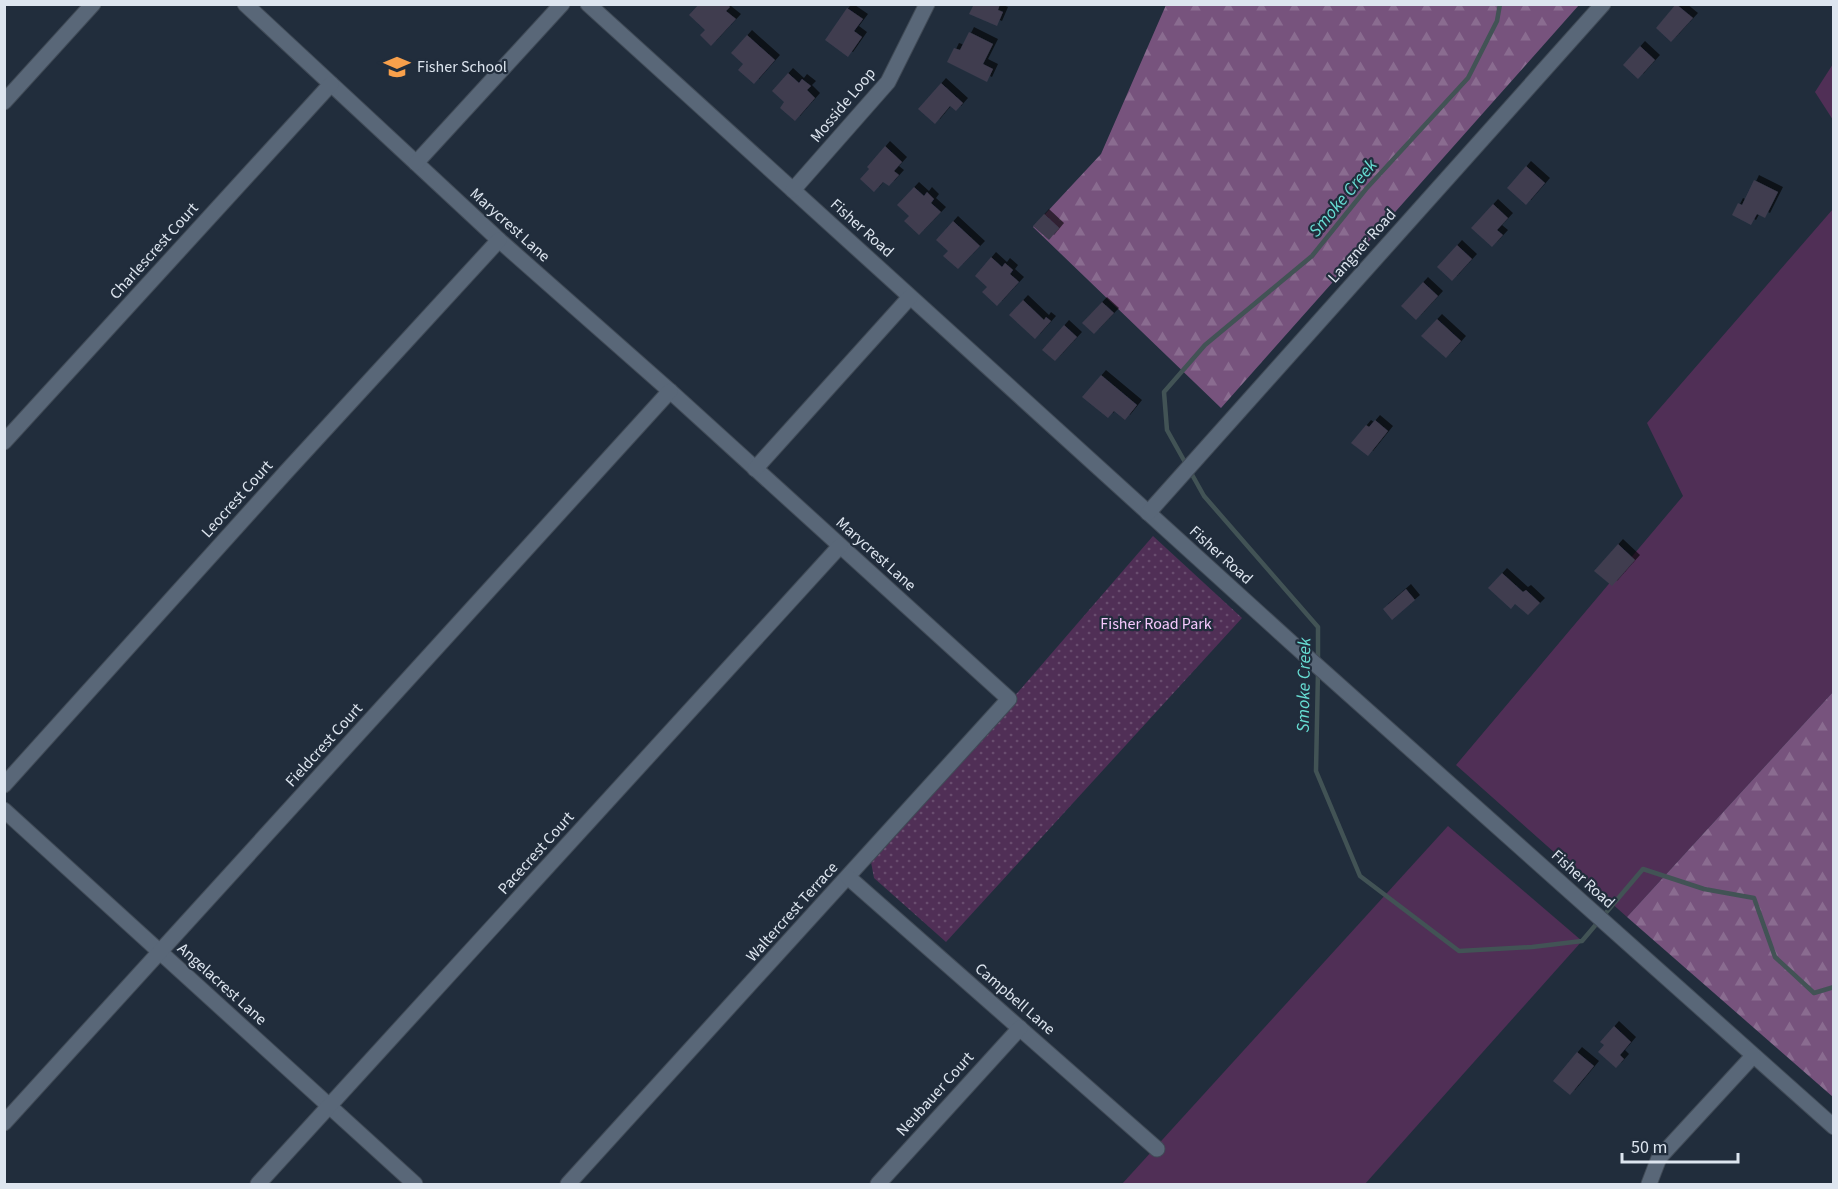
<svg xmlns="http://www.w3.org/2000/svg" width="1838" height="1189" font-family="'Source Sans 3',sans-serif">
<defs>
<pattern id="forest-firs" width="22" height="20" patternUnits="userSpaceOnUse" patternTransform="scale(1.5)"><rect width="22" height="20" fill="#77537d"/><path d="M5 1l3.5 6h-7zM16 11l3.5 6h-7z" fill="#8a6c90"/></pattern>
<pattern id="park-dots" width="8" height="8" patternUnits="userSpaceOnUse" patternTransform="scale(1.5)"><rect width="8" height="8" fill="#502f56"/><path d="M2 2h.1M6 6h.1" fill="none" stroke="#694d6f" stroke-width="1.8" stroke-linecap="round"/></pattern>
<filter id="shadow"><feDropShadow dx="5" dy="-5" stdDeviation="0" flood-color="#0009"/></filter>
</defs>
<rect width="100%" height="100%" fill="#212d3c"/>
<g fill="#502f56">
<path d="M1833 64V120L1815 92Z"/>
<path d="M1833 209V692L1627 917 1456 765 1683 496 1647 423Z"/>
<path d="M1448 826 1582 941 1365 1184H1122Z"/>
</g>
<g fill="url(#forest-firs)">
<path d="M1166 5H1579L1221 408 1033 227 1101 154Z"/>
<path d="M1833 692V1097L1627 917Z"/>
</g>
<path fill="url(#park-dots)" d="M1153 536 1242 618 946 942 874 878 871 862Z"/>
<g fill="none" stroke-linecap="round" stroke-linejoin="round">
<g stroke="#425355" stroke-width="4.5">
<path d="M1186 464 1167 430 1164 392 1205 345 1312 256 1366 189 1468 78 1497 21 1500 4"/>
<path d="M1190 471 1204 496 1318 627V660"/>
<path d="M1318 671 1316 771 1360 876 1459 951 1532 947 1582 941 1643 869 1704 889 1754 898 1775 957 1814 993 1834 987"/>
</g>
</g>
<g fill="#3f3d50" filter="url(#shadow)">
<path d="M699 4H727L730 7 726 11 736 19 711 46 700 35 705 30 689 15Z"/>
<path d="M974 4H1000L998 10 1003 12 997 26 969 14Z"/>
<path d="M1676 4 1693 18 1671 42 1656 28Z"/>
<path d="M847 8 863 19 854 31 862 37 848 57 825 40Z"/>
<path d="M969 32 993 44 983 64 993 69 987 82 947 62 954 48 960 50Z"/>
<path d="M747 35 775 60 754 84 738 70 743 64 731 53Z"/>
<path d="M1640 46 1655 60 1638 79 1623 65Z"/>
<path d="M788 73 799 83 802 79 811 86 807 90 815 98 795 121 780 108 784 102 772 91Z"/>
<path d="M941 83 963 103 956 111 950 106 935 124 918 109Z"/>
<path d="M885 146 902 162 894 171 899 175 889 186 883 182 874 192 860 179 869 169 867 167Z"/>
<path d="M1526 166 1545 183 1526 205 1507 188Z"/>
<path d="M1754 180 1778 192 1765 218 1757 214 1751 225 1732 215 1738 203 1742 205Z"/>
<path d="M914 187 924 196 927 192 934 199 931 203 941 212 919 235 904 221 909 216 897 205Z"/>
<path d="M1493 204 1508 218 1497 230 1503 235 1492 247 1471 228Z"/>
<path d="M1044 214 1059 228 1049 240 1033 226Z"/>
<path d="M953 221 980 246 958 269 943 256 948 251 936 240Z"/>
<path d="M1457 245 1472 259 1452 281 1437 267Z"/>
<path d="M991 257 1002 267 1005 263 1013 270 1010 274 1019 282 997 306 982 292 987 287 975 276Z"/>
<path d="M1423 282 1438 296 1416 320 1401 306Z"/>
<path d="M1023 300 1044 320 1046 317 1051 321 1035 339 1009 315Z"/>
<path d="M1102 302 1114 313 1094 334 1082 323Z"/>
<path d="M1437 319 1461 341 1446 358 1421 336Z"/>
<path d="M1064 325 1077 337 1055 361 1042 350Z"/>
<path d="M1101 375 1137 405 1125 420 1114 411 1108 418 1082 397Z"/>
<path d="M1375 420 1388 431 1368 456 1351 443 1366 425 1369 427Z"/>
<path d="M1618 544 1635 560 1612 586 1594 571Z"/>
<path d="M1502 573 1523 592 1526 590 1540 603 1528 615 1515 604 1511 609 1488 588Z"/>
<path d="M1406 589 1415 600 1392 620 1383 609Z"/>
<path d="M1614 1026 1631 1042 1620 1055 1624 1059 1616 1068 1598 1052 1604 1045 1600 1042Z"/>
<path d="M1577 1052 1594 1066 1570 1095 1553 1081Z"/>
</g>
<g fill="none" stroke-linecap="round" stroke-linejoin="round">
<g stroke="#414b57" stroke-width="17">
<g id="minor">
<path d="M245 4 499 240 670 391 1009 699 568 1184"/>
<path d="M588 4 1295 646 1834 1127"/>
<path d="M4 102 93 4"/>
<path d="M416 163 562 4"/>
<path d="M793 190 888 82 927 4"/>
<path d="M4 442 331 84"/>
<path d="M755 469 910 297"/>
<path d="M1148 513 1603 4"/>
<path d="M4 785 286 472 499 240"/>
<path d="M4 810 415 1184"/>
<path d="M848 877 1157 1149"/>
<path d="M4 1123 670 391"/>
<path d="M258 1184 840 546"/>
<path d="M878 1184 1020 1028"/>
<path d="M1649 1184 1659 1158 1753 1056"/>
</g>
</g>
<use href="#minor" stroke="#596778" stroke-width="15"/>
</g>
<defs>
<g id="school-bare" transform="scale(2.07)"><path d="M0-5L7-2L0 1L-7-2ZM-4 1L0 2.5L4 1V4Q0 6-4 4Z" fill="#f8a04b" stroke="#212d3c" stroke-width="2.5" paint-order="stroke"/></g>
</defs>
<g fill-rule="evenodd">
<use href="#school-bare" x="397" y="67"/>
</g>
<g text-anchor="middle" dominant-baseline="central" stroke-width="4.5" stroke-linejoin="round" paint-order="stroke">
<g font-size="16" fill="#dde5ef" stroke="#212d3c" text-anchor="start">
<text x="417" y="67">Fisher School</text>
</g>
<g font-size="16" fill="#dde5ef" stroke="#212d3c">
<text transform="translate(843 105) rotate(-50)">Mosside Loop</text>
<text transform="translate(510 225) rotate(42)">Marycrest Lane</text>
<text transform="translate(862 228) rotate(42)">Fisher Road</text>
<text transform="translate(1362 246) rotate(-48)">Langner Road</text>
<text transform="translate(154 251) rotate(-48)">Charlescrest Court</text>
<text transform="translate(237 499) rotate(-48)">Leocrest Court</text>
<text transform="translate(876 554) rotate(42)">Marycrest Lane</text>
<text transform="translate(1221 555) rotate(42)">Fisher Road</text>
<text transform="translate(324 745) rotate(-48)">Fieldcrest Court</text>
<text transform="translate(536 853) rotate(-48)">Pacecrest Court</text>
<text transform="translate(1583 879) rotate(42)">Fisher Road</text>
<text transform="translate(792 912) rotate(-48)">Waltercrest Terrace</text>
<text transform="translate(222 984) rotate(42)">Angelacrest Lane</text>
<text transform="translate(1015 999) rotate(41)">Campbell Lane</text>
<text transform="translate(935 1094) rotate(-48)">Neubauer Court</text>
</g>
<g font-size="16" fill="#f5c8fd" stroke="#212d3c">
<text x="1156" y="624">Fisher Road Park</text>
</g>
<g font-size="18" font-style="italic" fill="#67ddd3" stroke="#212d3c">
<text transform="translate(1343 198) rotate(-50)">Smoke Creek</text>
<text transform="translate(1304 685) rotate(-89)">Smoke Creek</text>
</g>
</g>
<rect width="1838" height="1189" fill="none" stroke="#dde5ef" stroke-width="12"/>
<path d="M1622 1153v9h116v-9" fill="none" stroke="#dde5ef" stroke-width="3"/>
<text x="1631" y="1153" font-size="18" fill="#dde5ef" stroke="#212d3c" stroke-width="4.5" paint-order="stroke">50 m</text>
</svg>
